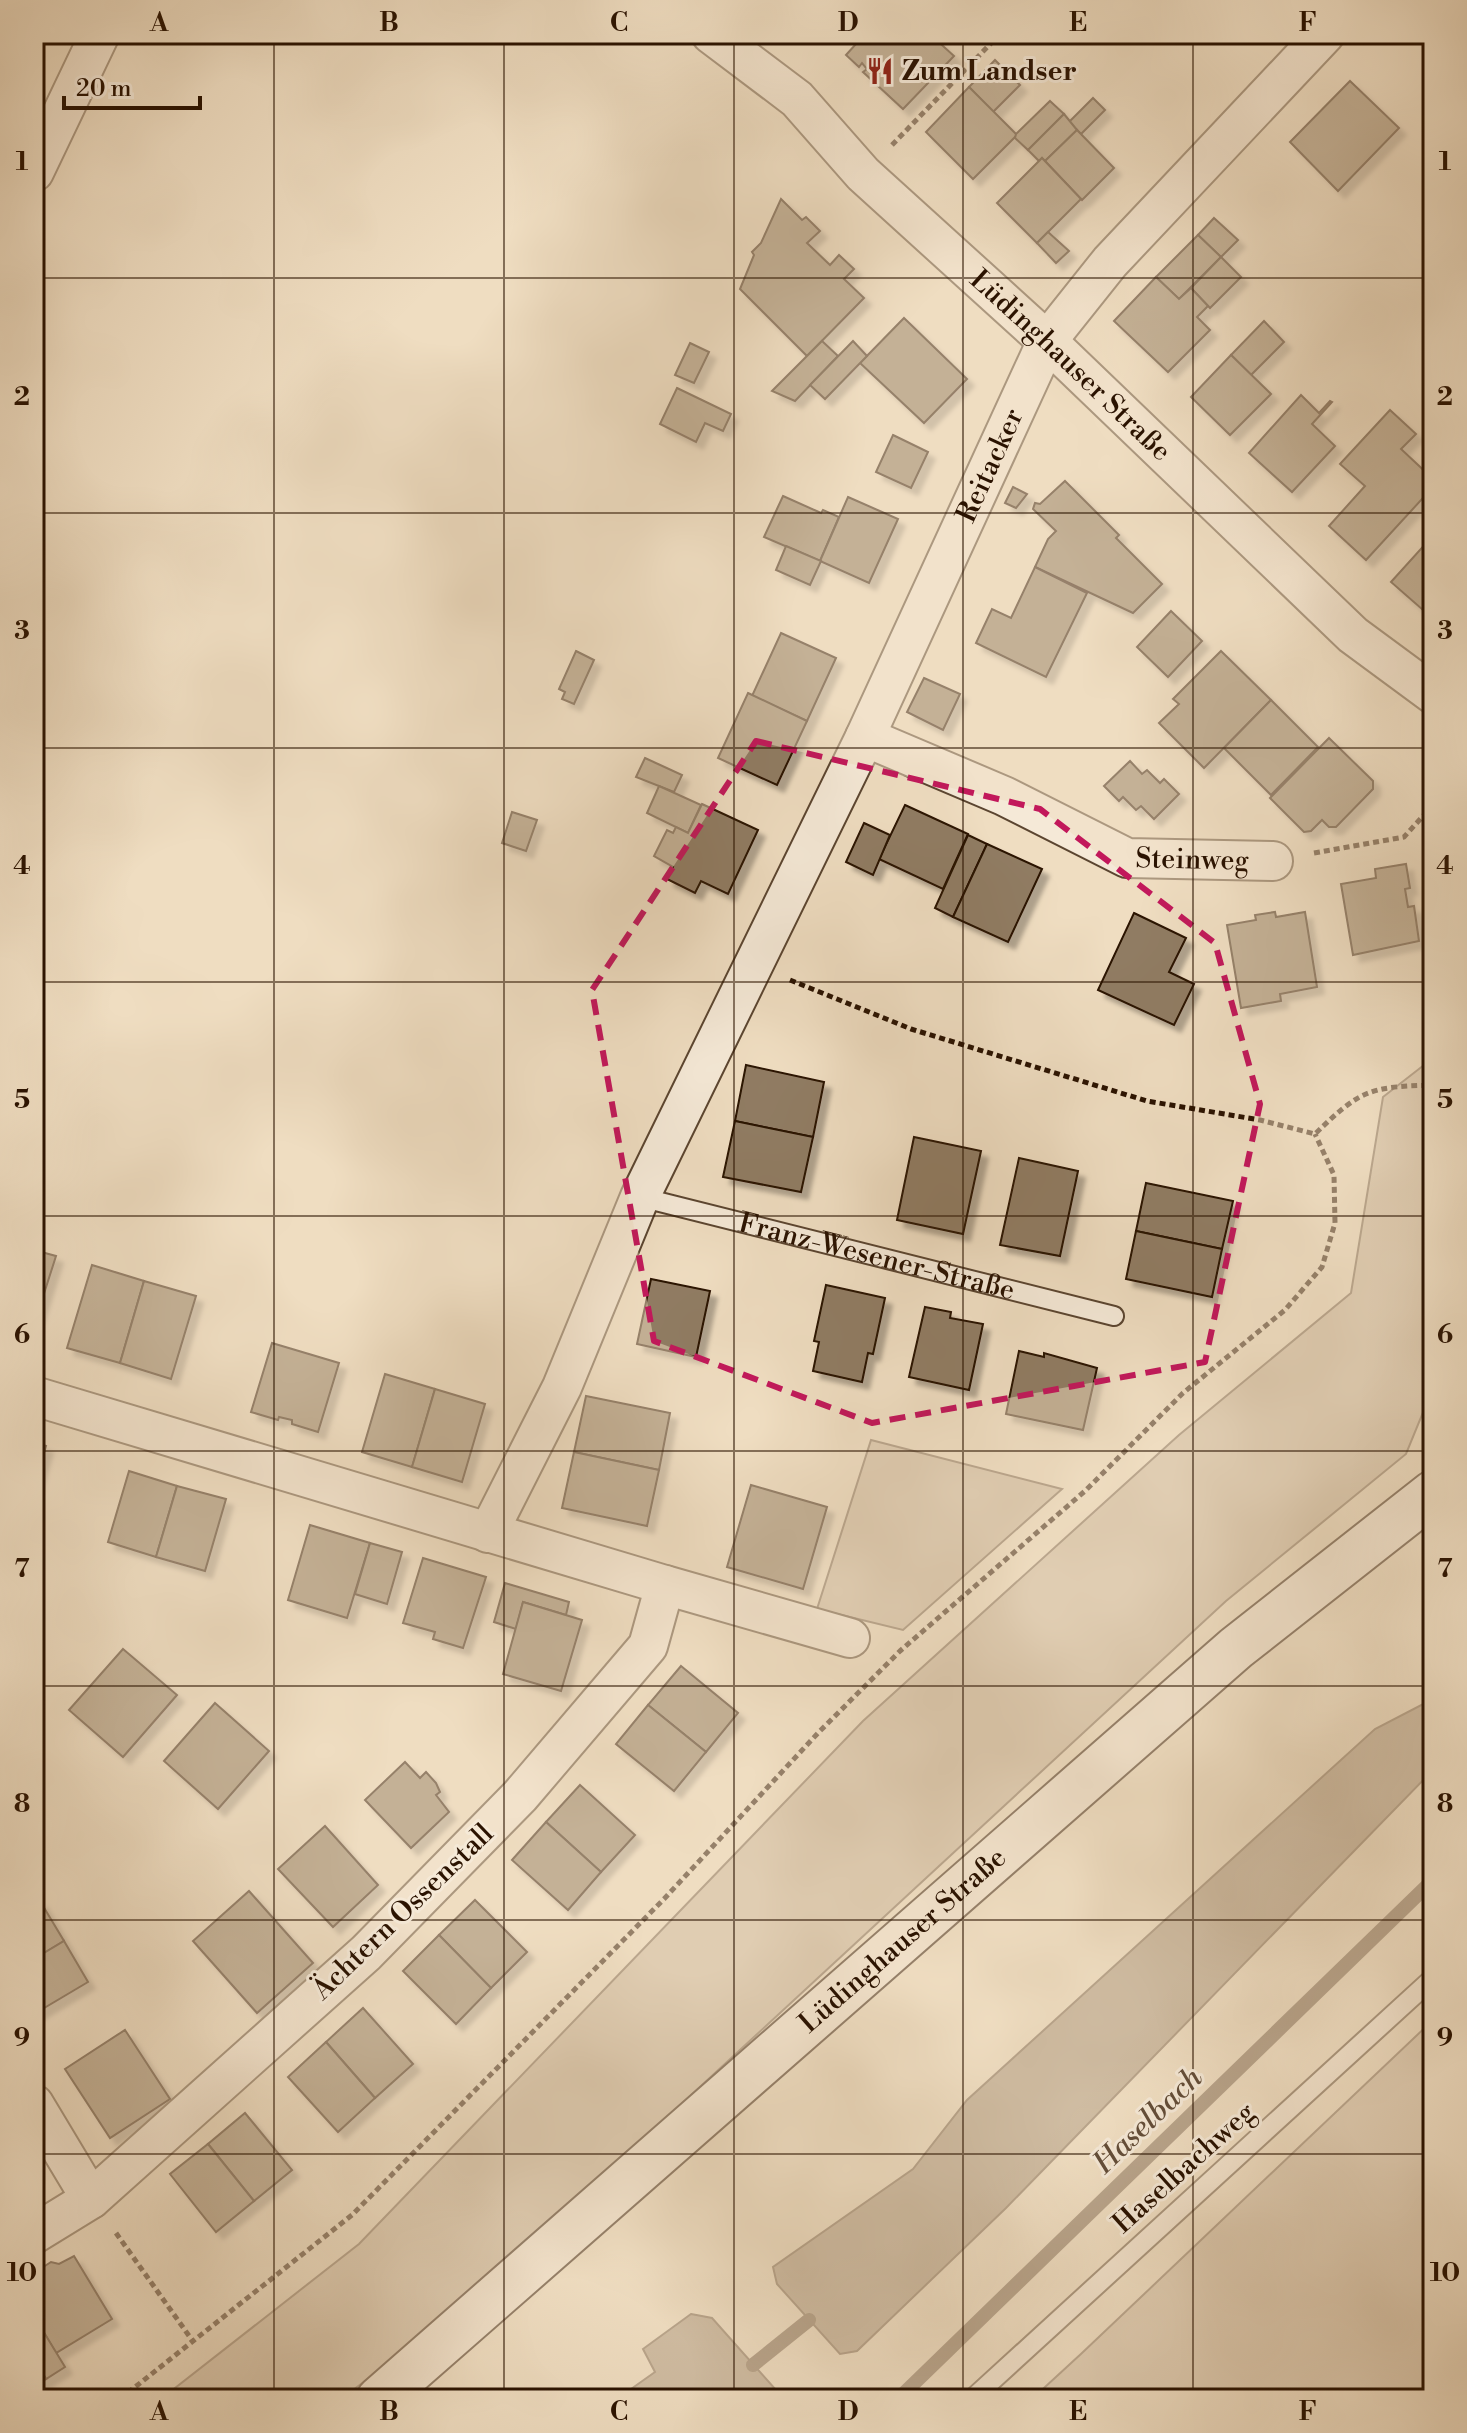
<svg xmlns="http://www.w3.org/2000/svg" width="1467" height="2433" font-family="'Libre Bodoni',serif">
<defs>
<filter id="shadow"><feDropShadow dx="7" dy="7" stdDeviation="2" flood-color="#0004"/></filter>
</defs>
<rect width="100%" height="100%" fill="#efddc1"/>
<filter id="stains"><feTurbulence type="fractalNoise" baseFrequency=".0025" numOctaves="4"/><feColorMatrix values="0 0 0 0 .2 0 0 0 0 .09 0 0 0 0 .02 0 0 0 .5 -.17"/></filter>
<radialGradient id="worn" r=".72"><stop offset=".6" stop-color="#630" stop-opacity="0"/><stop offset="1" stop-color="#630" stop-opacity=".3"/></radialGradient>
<g fill="#cebaa0" stroke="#7c6650" stroke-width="2">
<path d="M1433 1058V1388L1406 1454 1226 1601 453 2315 341 2399H161L359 2244 863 1721 1179 1435 1351 1293 1383 1097Z"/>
<path d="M871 1440 1062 1489 903 1630 817 1609Z"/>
<path d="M1433 2020V2399H1032L1082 2353Z"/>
</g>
<g fill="#ac987f" stroke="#78624c" stroke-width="2">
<path d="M1433 1699V1770L1006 2208 857 2351 840 2354 777 2284 773 2267 913 2169 967 2100 1375 1729Z"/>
<path d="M691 2314 712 2318 784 2399H617L655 2372 643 2349Z"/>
</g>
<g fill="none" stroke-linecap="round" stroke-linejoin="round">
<g stroke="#78624c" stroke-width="14">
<path d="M753 2365 809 2320"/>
<path d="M898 2399 1433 1880"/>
</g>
</g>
<g fill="#907c64" stroke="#2a1200" stroke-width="2" filter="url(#shadow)">
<path d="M865 34H936L933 37 954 56 903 109 863 72 867 69 862 63 859 67 846 55Z"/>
<path d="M995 60 1020 85 993 112 969 87Z"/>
<path d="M1350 81 1399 128 1338 191 1290 142Z"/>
<path d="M969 87 1017 135 973 179 926 132Z"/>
<path d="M1093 98 1105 110 1081 134 1069 122Z"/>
<path d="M1050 101 1064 114 1028 150 1015 138 1016 134Z"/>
<path d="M1064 114 1077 130 1045 161 1042 158 1039 161 1028 150Z"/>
<path d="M1077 130 1114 168 1082 200 1045 161Z"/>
<path d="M1042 158 1081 199 1037 243 997 203Z"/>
<path d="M781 199 802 220 806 217 820 231 807 243 830 265 839 255 854 269 844 279 864 298 807 356 740 289 754 255 752 252 761 243Z"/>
<path d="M1214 218 1238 240 1221 257 1198 235Z"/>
<path d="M1048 232 1069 251 1056 263 1037 243Z"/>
<path d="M1198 235 1221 257 1179 299 1156 277Z"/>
<path d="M1221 257 1241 277 1210 308 1191 288Z"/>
<path d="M1156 277 1179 299 1191 288 1208 306 1197 317 1210 330 1168 372 1114 321Z"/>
<path d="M904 318 967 379 924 423 860 363Z"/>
<path d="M1264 321 1284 342 1251 375 1231 355Z"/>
<path d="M822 341 838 356 795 401 772 391Z"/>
<path d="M853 341 867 356 825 399 810 385Z"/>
<path d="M690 343 709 352 694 383 675 375Z"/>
<path d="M1231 355 1271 394 1230 435 1191 397Z"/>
<path d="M677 388 731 414 723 431 705 423 696 442 660 424Z"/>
<path d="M1301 395 1319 413 1330 401 1332 402 1312 424 1335 446 1292 492 1249 453Z"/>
<path d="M1390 410 1416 434 1401 449 1433 479V487L1366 560 1329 526 1365 486 1340 464Z"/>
<path d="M893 435 928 452 911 488 876 472Z"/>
<path d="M1065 481 1119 535 1116 538 1162 584 1133 613 1035 567 1048 539 1056 531 1033 509 1035 503 1040 504Z"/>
<path d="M1013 487 1027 494 1016 508 1005 503Z"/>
<path d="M783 496 821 513 823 510 839 517 820 561 764 537Z"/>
<path d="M848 497 898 519 869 583 820 561Z"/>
<path d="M1428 541 1433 545V615L1431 617 1391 582Z"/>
<path d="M786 546 821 561 810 585 776 570Z"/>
<path d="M1035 567 1087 593 1046 677 976 643 992 609 1011 618Z"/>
<path d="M1171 611 1202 641 1168 677 1137 647Z"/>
<path d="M781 633 836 658 807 721 752 696Z"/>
<path d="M576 651 594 660 574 704 562 699 565 692 559 689Z"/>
<path d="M1221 651 1271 700 1204 768 1159 723 1179 704 1173 699Z"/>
<path d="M924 678 960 694 943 730 907 712Z"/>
<path d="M748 693 807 721 777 785 718 758Z"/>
<path d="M1271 700 1318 747 1271 795 1224 748Z"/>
<path d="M1329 738 1373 781V789L1336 827H1329L1322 820 1311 831 1304 832 1270 798Z"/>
<path d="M645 758 682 775 674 792 636 777Z"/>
<path d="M1130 761 1142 774 1147 770 1160 783 1164 779 1179 794 1154 819 1141 806 1136 810 1123 797 1119 801 1104 786Z"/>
<path d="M659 786 701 805 688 833 647 813Z"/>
<path d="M702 804 758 830 728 894 701 881 695 893 667 879 673 867 654 856 667 830 673 833 676 827 688 833Z"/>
<path d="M905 805 968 834 943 889 879 859Z"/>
<path d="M512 812 537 820 526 851 502 843Z"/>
<path d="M864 823 890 835 873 875 846 862Z"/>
<path d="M968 835 987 844 953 917 935 908Z"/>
<path d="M987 844 1042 869 1008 942 953 917Z"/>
<path d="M1406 864 1410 888 1405 889 1408 907 1414 906 1419 941 1353 955 1341 884 1376 878 1375 869Z"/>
<path d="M1275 912 1276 917 1305 912 1317 987 1280 994 1281 1001 1241 1008 1227 925 1256 920 1255 915Z"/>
<path d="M1134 913 1186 938 1169 972 1194 984 1174 1025 1098 990Z"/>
<path d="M746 1065 824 1082 813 1137 735 1121Z"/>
<path d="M735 1121 813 1137 801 1192 723 1177Z"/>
<path d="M914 1137 981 1151 963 1234 897 1220Z"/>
<path d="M1019 1158 1078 1171 1060 1256 1000 1245Z"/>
<path d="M1146 1183 1233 1201 1222 1249 1136 1231Z"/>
<path d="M1136 1231 1222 1249 1212 1297 1126 1279Z"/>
<path d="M34 1250 56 1256 34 1325Z"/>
<path d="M92 1265 144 1281 120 1363 67 1348Z"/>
<path d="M651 1279 710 1291 696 1357 637 1344Z"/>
<path d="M144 1281 196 1296 171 1379 120 1363Z"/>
<path d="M826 1285 885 1298 873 1354 868 1353 862 1382 813 1371 819 1342 814 1341Z"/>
<path d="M925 1307 951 1312 950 1318 983 1324 969 1390 909 1377Z"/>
<path d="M272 1343 339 1363 318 1432 292 1424V1420L279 1417 278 1420 251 1412Z"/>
<path d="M1019 1351 1044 1357V1353L1097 1368 1083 1430 1006 1414Z"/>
<path d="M385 1374 435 1389 412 1467 362 1452Z"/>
<path d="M435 1389 485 1404 462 1482 412 1467Z"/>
<path d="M586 1396 670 1413 659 1470 574 1452Z"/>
<path d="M34 1442 46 1446 34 1487Z"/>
<path d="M574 1452 659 1470 647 1526 562 1508Z"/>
<path d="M129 1471 177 1486 156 1557 108 1542Z"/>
<path d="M751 1485 827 1507 803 1589 727 1567Z"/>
<path d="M177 1486 226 1499 205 1571 156 1557Z"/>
<path d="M310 1525 370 1543 347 1618 288 1600Z"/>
<path d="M370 1543 402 1552 387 1604 355 1594Z"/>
<path d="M423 1558 486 1577 463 1648 433 1639 435 1632 403 1623Z"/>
<path d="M505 1583 569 1602 566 1615 523 1602 516 1629 494 1622Z"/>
<path d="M523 1602 582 1620 561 1691 503 1674Z"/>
<path d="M123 1649 177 1695 123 1757 69 1710Z"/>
<path d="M681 1666 738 1713 706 1752 648 1705Z"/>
<path d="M215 1703 269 1751 218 1809 164 1761Z"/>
<path d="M648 1705 706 1752 674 1791 616 1744Z"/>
<path d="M405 1762 420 1778 426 1772 436 1783 440 1792 436 1795 449 1812 411 1848 365 1800Z"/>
<path d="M580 1785 635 1835 601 1872 546 1822Z"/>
<path d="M546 1822 601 1872 568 1910 512 1860Z"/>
<path d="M325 1826 378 1885 333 1927 278 1869Z"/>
<path d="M249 1891 313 1963 257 2013 193 1941Z"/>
<path d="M475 1900 527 1952 491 1988 439 1935Z"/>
<path d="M40 1901 64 1941 34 1959V1904Z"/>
<path d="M439 1935 491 1988 456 2024 403 1971Z"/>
<path d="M64 1941 88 1982 34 2014V1959Z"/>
<path d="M363 2008 413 2064 375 2098 326 2042Z"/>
<path d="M125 2030 170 2099 110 2138 65 2069Z"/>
<path d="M326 2042 375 2098 338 2132 288 2077Z"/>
<path d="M245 2113 292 2170 254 2201 208 2144Z"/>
<path d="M208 2144 254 2201 216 2232 170 2174Z"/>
<path d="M74 2256 112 2319 56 2353 34 2316V2273L51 2262 59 2264Z"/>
<path d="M37 2321 65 2367 46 2379 34 2358V2322Z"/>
<path d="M34 2358 46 2379 34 2385Z"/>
</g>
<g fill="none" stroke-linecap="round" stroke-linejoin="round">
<g stroke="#5b4530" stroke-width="22">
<g id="lane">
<path id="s1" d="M640 1197 1114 1316"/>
<path d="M972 2399 1433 1978"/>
</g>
</g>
<g stroke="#5b4530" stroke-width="42">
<g id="street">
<path id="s2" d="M711 34 797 99 863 174 1047 341 1353 635 1433 694"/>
<path d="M34 172 100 34"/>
<path id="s3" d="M865 737 1004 796 1127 858 1273 861"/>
<path d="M34 1396 665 1585 648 1646 520 1796 366 1953 91 2199 34 2234"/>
<path id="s4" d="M488 1533 562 1387 640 1197 865 737 1047 341 1110 262 1325 34"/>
<path d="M665 1585 850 1638"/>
<path d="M34 2104 91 2199"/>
</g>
</g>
<g stroke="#2a1200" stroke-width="48">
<g id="secondary">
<path id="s5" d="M379 2399 1236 1648 1433 1493"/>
</g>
</g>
<g stroke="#2a1200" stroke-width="5" stroke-dasharray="6 4" stroke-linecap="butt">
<path d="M892 145 1000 34"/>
<path d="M1314 853 1404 837 1433 805"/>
<path d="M790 980 911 1029 1147 1101 1260 1120 1315 1134C1361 1089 1370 1087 1433 1085"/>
<path d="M116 2233 192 2340"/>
<path d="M120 2399 352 2215 664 1899 818 1733 900 1651 1085 1491 1183 1393 1285 1310 1322 1267 1335 1223 1334 1175 1315 1134"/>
</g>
<use href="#lane" stroke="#f5e9d7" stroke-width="18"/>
<use href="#street" stroke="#f5e9d7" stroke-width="38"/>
<use href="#secondary" stroke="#f5e9d7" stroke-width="44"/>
</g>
<path d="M0 0H1467V2433H0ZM756 741 1040 809 1215 943 1260 1104 1205 1362 872 1423 654 1341 592 990Z" fill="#efddc1" fill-opacity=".55" fill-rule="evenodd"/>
<path fill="none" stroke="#c2185b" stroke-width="6" stroke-dasharray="16 10" stroke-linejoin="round" d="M756 741 1040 809 1215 943 1260 1104 1205 1362 872 1423 654 1341 592 990Z"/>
<path fill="none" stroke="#2a1200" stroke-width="2" stroke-opacity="0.55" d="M274 34V2399M504 34V2399M734 34V2399M963 34V2399M1193 34V2399M34 278H1433M34 513H1433M34 748H1433M34 982H1433M34 1216H1433M34 1451H1433M34 1686H1433M34 1920H1433M34 2154H1433"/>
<defs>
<g id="restaurant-bare" transform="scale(2.16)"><path d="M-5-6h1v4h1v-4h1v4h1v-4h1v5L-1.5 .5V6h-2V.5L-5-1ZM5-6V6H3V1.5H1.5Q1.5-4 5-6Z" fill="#8f2418" stroke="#f5e9d7" stroke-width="2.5" paint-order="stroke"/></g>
</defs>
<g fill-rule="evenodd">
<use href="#restaurant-bare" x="880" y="71"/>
</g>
<g text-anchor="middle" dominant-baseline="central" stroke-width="6" stroke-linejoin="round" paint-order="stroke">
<g font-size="28" font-weight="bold" fill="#2a1200" stroke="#f5e9d7" text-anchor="start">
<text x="902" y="71">Zum Landser</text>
</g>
<g font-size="28" fill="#2a1200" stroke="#f5e9d7">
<text stroke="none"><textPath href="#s2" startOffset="490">Lüdinghauser Straße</textPath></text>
<text stroke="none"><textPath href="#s4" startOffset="1180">Reitacker</textPath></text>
<text stroke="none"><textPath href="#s3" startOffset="354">Steinweg</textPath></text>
<text stroke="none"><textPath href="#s1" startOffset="244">Franz-Wesener-Straße</textPath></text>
<text transform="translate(403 1912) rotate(-44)">Ächtern Ossenstall</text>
<text stroke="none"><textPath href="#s5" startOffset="696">Lüdinghauser Straße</textPath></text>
<text transform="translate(1184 2168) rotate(-42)">Haselbachweg</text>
</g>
<g font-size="30" font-style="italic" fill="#644e39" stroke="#f5e9d7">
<text transform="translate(1148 2121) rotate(-44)">Haselbach</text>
</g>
</g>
<rect width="1467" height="2433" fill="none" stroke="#efddc1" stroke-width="88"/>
<path d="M64 96v12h136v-12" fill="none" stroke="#2a1200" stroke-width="4"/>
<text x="76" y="96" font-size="24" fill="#2a1200" stroke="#f5e9d7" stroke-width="6" paint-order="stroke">20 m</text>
<rect x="44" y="44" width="1379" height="2345" fill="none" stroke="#2a1200" stroke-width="3"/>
<g font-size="26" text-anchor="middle" font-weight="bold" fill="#2a1200">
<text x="159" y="31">A</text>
<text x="389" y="31">B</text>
<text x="619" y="31">C</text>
<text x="848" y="31">D</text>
<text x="1078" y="31">E</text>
<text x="1308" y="31">F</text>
<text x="22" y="170">1</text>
<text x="1445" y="170">1</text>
<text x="22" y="405">2</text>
<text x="1445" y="405">2</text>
<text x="22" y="639">3</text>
<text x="1445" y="639">3</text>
<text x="22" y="874">4</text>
<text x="1445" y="874">4</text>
<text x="22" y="1108">5</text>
<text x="1445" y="1108">5</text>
<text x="22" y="1343">6</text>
<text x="1445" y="1343">6</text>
<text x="22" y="1577">7</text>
<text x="1445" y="1577">7</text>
<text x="22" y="1812">8</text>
<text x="1445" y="1812">8</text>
<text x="22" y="2046">9</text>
<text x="1445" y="2046">9</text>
<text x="22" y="2281">10</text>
<text x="1445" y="2281">10</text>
<text x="159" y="2420">A</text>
<text x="389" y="2420">B</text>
<text x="619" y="2420">C</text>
<text x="848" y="2420">D</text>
<text x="1078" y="2420">E</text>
<text x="1308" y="2420">F</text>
</g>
<rect width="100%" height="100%" filter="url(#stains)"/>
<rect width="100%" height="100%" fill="url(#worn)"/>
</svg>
